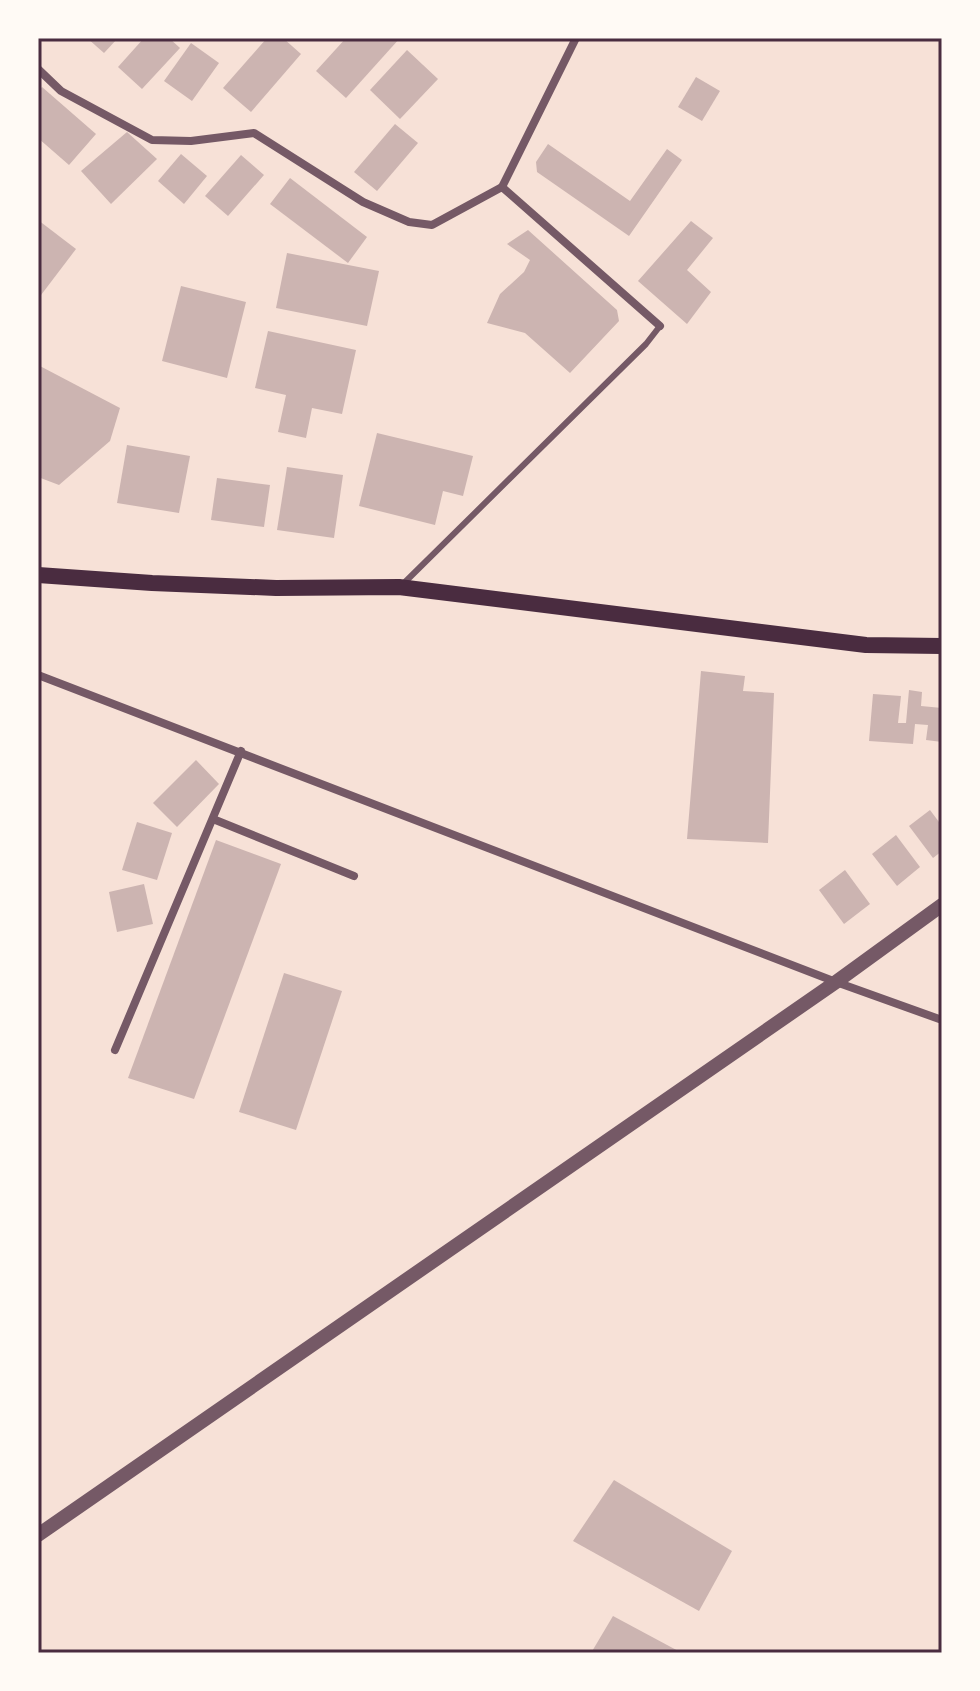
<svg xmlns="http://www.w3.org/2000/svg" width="980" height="1691" font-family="Figtree,sans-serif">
<rect width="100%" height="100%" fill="#f7e1d7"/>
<g fill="#ccb4b1">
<path d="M87 38H118L104 53Z"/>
<path d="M144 38H169L180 48 142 89 118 67Z"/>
<path d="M267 38H283L301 54 251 112 223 88Z"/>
<path d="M346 38H400L346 98 316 71Z"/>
<path d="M191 43 219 63 192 101 164 81Z"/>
<path d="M407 50 438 79 400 119 370 90Z"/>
<path d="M696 77 720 91 702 121 678 107Z"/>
<path d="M42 87 96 134 69 165 38 138V92Z"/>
<path d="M395 124 418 143 377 191 354 172Z"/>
<path d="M127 132 157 159 111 204 81 171Z"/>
<path d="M548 144 630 201 667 149 682 160 629 236 537 172 536 162Z"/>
<path d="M181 154 207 176 184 204 158 181Z"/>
<path d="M241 155 264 175 228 216 205 196Z"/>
<path d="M290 178 367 237 348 263 270 204Z"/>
<path d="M38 220 76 249 38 299Z"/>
<path d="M691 221 713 238 687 270 711 292 687 324 638 281Z"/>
<path d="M528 230 617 310 619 321 570 373 525 333 487 323 500 294 524 272 530 260 507 244Z"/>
<path d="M287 253 379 271 367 326 276 308Z"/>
<path d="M181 286 246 302 227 378 162 361Z"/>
<path d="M268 331 356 350 342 414 312 408 306 438 278 432 286 395 255 388Z"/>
<path d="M38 365 120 408 110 441 59 485 38 477Z"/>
<path d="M377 433 473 456 463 496 443 491 435 525 359 506Z"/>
<path d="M127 445 190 456 179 513 117 503Z"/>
<path d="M287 467 343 475 334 538 277 530Z"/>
<path d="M217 478 270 485 264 527 211 520Z"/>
<path d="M701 671 745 676 743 691 774 693 768 843 687 839Z"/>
<path d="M909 690 922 692 921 706 942 708V742L926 740 928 725 915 724 913 744 869 741 873 694 901 696 898 723H906Z"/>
<path d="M196 760 219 784 177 827 153 803Z"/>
<path d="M930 810 942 826V851L933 858 909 826Z"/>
<path d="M137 822 172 833 157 880 122 870Z"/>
<path d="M896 835 920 867 897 886 872 854Z"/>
<path d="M216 840 281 864 194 1099 128 1078Z"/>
<path d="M845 870 870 904 844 924 819 890Z"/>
<path d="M144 884 153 924 117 932 109 892Z"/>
<path d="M284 973 342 991 296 1130 239 1112Z"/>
<path d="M614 1480 732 1551 699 1611 573 1541Z"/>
<path d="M613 1616 682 1653H591Z"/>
</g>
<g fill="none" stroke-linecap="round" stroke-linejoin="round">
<path stroke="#755966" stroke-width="6" d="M402 585 646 344 660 326"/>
<g stroke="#755966" stroke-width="8">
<path d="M38 69 61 91 152 140 191 141 254 133 363 202 409 222 432 225 502 187 660 326"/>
<path d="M502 187 576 38"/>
<path d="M38 675 836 982 942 1020"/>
<path d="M213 819 354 876"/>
<path d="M115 1050 241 751"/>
</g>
<path stroke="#755966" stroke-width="14" d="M38 1535 836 982 942 905"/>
<path stroke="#4a2c40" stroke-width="16" d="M38 575 152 583 276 588 399 587 866 645 942 646"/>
</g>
<rect width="980" height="1691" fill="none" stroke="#fffaf5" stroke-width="80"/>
<rect x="40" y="40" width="900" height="1611" fill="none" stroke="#4a2c40" stroke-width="3"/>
</svg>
